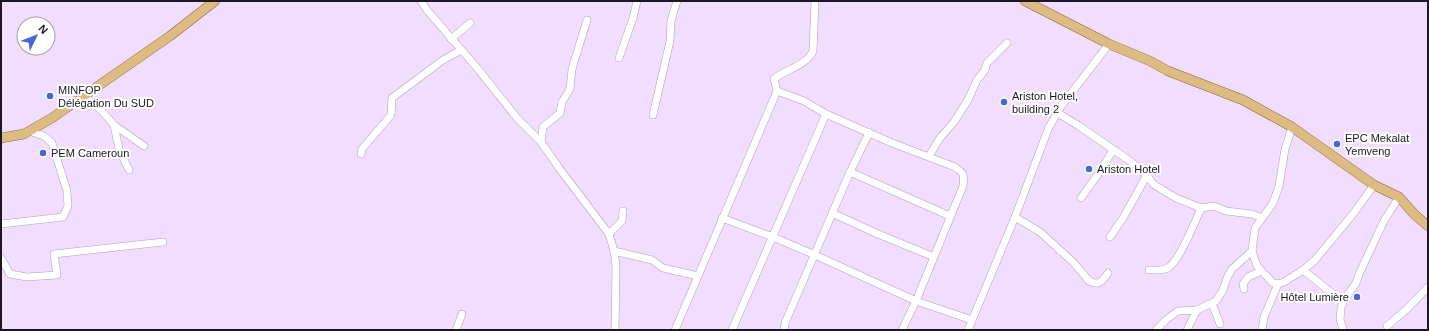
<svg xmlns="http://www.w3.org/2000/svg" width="1429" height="331" font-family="Arial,sans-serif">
<rect width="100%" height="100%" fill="#f1ddfe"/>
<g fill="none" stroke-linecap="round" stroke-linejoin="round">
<g stroke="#b29fbe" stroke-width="8">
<g id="minor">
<path d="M421 1 427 10 478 69 517 118 541 142 559 168 609 234 614 251 616 266 615 330"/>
<path d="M451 39 470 23"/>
<path d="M619 58 633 18 637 1"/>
<path d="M777 91 804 101 826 114 892 143 955 167C965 174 964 175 963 186L916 301 902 330"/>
<path d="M84 96 101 110 114 125 119 149 129 170"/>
<path d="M1058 113 1079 126 1130 161 1147 175 1153 184 1176 198 1201 208 1214 206 1226 211 1252 214 1262 218"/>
<path d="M653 115 670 41 671 21 677 1"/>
<path d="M114 125 144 146"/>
<path d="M1292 127 1285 149 1279 186 1273 203 1255 228 1252 251 1257 266 1273 283 1278 284 1284 282 1303 270 1315 260 1353 214 1374 185"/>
<path d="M541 142 543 127 560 113 562 102 570 89 572 69 587 20"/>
<path d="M361 154 362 149 391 115 392 98 443 60 461 50"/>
<path d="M929 156 940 138 954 122 968 100 977 80 985 70 987 63 1007 43"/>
<path d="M850 172 950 216"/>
<path d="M1081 198 1101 170 1113 150"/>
<path d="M832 213 878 234 934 257"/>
<path d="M1015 217 1040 232 1074 263 1089 281 1094 283H1098L1103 280 1108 273"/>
<path d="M722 218 773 237 815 255 916 301 972 320"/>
<path d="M1 224 63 217 68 206 67 191 52 143 44 136 29 131"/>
<path d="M609 234 622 221 623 211"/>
<path d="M1110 237 1123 218 1147 175"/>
<path d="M614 251 652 260 663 268 698 276"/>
<path d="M1 258 10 274 27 277 57 275 54 254 163 242"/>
<path d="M1149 270C1155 270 1162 271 1168 268 1180 260 1195 222 1201 208"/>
<path d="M1303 270 1343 302"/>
<path d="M1244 289 1243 284 1248 277 1261 271"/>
<path d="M1211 304 1213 306 1220 324"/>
<path d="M1387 326 1408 308 1428 287"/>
<path d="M456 330 462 314"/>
<path d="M675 330 777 91 774 79C786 69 806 66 813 51L815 1"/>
<path d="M732 330 826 114"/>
<path d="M784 330 785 323 850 172 869 133"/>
<path d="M968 330 1015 217 1049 127 1062 105 1109 44"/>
<path d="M1156 330 1167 319 1178 311 1197 310 1216 301 1223 290 1227 278 1232 269 1252 251"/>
<path d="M1187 330 1197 310"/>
<path d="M1262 330 1264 317 1278 284"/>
<path d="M1343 330 1340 319 1341 308 1343 302 1356 283 1360 272 1384 221 1399 197"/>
</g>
</g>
<g stroke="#8b662b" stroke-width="10">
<g id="major">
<path d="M1025 1 1109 44 1150 61 1168 71 1243 100 1292 127 1374 185 1399 197 1415 215 1428 226"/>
<path d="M1 138 24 134 52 118 170 36 215 1"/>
</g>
</g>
<use href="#minor" stroke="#fff" stroke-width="7"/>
<use href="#major" stroke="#ddbc83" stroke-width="9"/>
</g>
<g fill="#4666d9" stroke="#fff" stroke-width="1.5">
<circle cx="50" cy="96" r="4"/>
<circle cx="1004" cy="102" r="4"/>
<circle cx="1337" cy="144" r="4"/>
<circle cx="43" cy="153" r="4"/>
<circle cx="1089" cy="169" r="4"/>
<circle cx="1357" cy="297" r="4"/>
</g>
<g text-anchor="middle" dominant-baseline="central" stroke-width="4" stroke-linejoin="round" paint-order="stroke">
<g font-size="11" fill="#1e1722" stroke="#fff" text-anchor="start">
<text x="58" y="90">MINFOP<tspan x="58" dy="13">Délégation Du SUD</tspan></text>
<text x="1012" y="96">Ariston Hotel,<tspan x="1012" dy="13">building 2</tspan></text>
<text x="1345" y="138">EPC Mekalat<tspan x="1345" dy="13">Yemveng</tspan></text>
<text x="51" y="153">PEM Cameroun</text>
<text x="1097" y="169">Ariston Hotel</text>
<text x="1349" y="297" text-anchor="end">Hôtel Lumière</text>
</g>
</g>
<rect width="1429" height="331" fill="none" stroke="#1e1722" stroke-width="4"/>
<g transform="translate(36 36) rotate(47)"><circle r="19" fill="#ffffff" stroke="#a5a2a7"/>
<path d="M0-3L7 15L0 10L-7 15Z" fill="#4666d9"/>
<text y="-6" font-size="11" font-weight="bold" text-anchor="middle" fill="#1e1722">N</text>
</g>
</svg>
